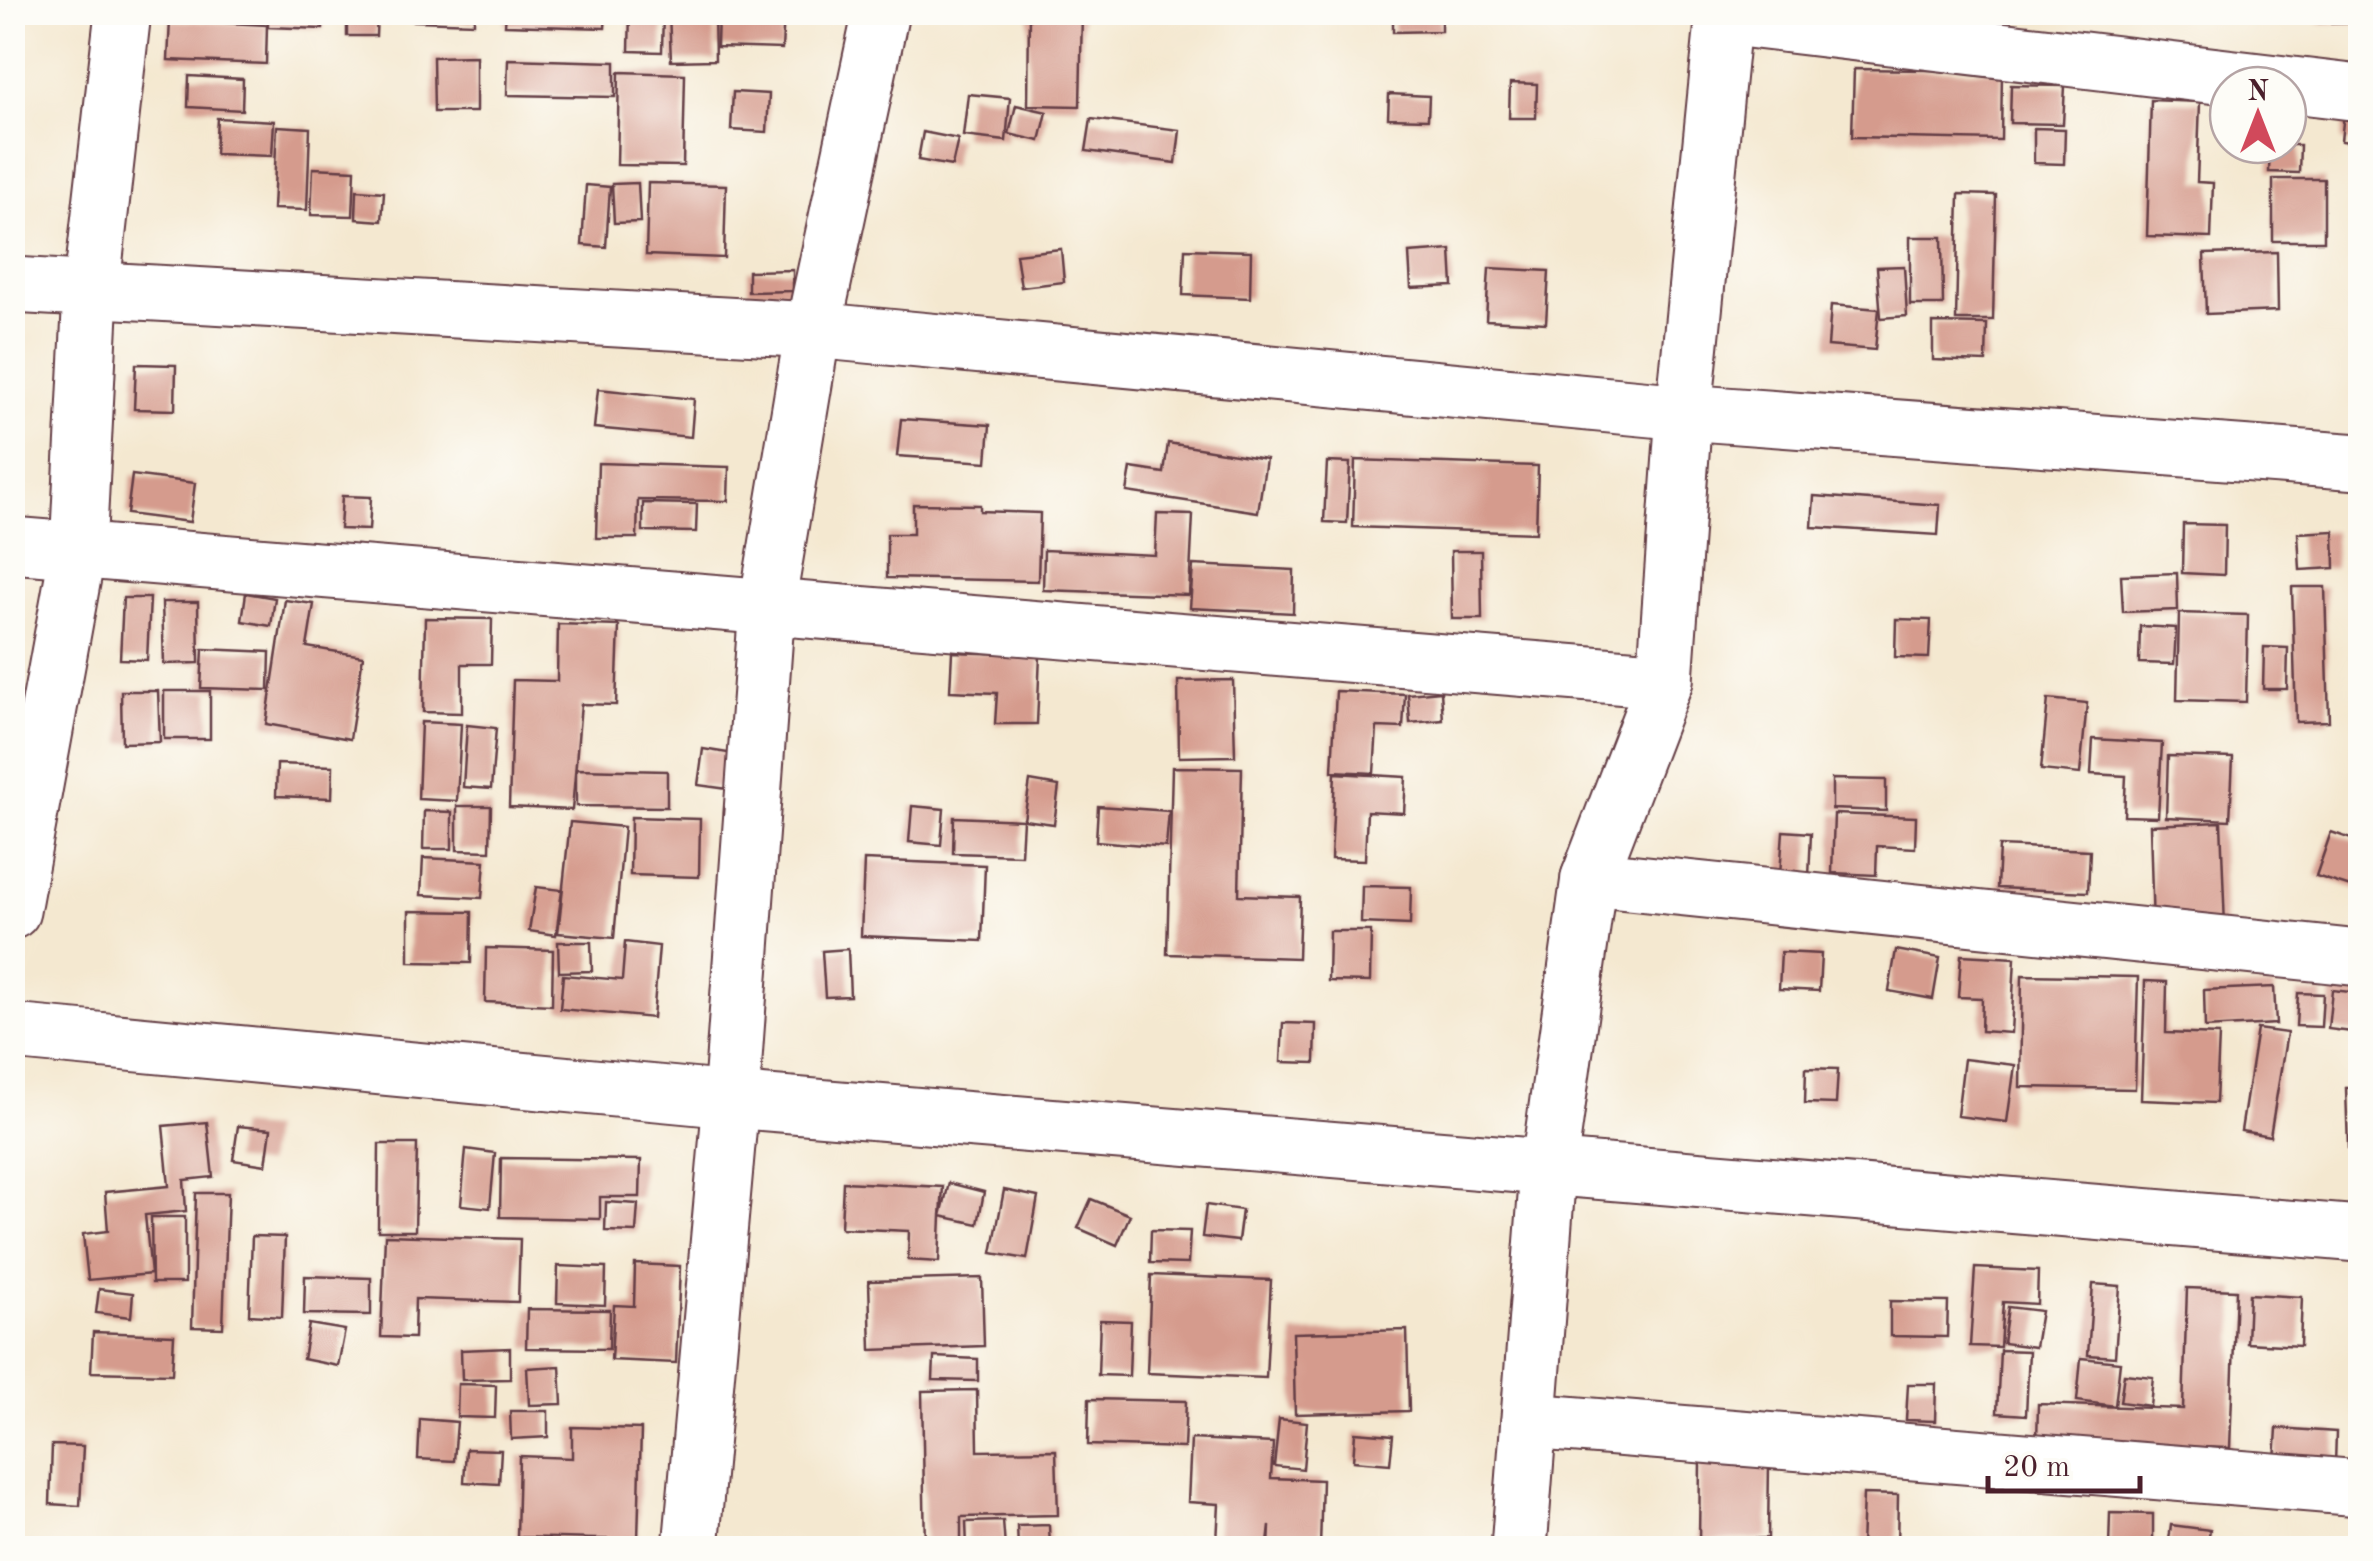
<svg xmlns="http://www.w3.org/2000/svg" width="2373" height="1561" font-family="'Old Standard TT',serif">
<rect width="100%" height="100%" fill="#fdfcf7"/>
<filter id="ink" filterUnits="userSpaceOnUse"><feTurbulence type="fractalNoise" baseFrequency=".01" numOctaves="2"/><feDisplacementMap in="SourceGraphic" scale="20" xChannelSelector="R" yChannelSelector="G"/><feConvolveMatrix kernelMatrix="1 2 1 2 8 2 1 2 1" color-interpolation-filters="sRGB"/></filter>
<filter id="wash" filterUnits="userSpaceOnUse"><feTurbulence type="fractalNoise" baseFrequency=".0048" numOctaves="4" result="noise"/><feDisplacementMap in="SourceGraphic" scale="40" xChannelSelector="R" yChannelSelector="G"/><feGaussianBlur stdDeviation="2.25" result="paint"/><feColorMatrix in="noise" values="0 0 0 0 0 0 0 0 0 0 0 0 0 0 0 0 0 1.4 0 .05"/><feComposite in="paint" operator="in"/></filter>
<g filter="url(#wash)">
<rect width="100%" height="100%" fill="#f4e8d0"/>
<g id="blocks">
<g fill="#d59b8d">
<path d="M268 12H324L323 29 268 27Z"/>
<path d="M347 12H377L376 36H347Z"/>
<path d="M388 12H474V23L388 20Z"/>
<path d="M506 12H606L605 28 505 25Z"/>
<path d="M630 12H663L662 52 629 51Z"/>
<path d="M669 12H714L715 60 671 61Z"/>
<path d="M718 12H784L782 49 717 47Z"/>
<path d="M1029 12H1082L1080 106 1028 105Z"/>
<path d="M1393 12H1441V31L1393 32Z"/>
<path d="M2319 12H2360V22L2319 23Z"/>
<path d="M170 20 267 25 266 64 168 60Z"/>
<path d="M476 56V112H434L433 57Z"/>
<path d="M508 59 615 62V97L507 95Z"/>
<path d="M1854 69 2002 71 2001 140 1852 137Z"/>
<path d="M619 72 685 74 683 166 617 165Z"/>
<path d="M189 76 243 79 242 110 188 107Z"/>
<path d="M1510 83 1537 84 1536 118H1509Z"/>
<path d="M2011 85 2065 86 2063 124 2010 123Z"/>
<path d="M733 92 769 94 767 132 731 130Z"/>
<path d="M968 94 1010 98 1006 141 963 136Z"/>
<path d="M1389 94 1429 96 1428 119 1388 118Z"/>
<path d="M2151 100 2200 102 2197 182 2213 183 2211 238 2147 236Z"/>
<path d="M1016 105 1047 112 1040 141 1009 134Z"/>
<path d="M2344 113 2360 115V143L2341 141Z"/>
<path d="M217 118 274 121 272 156 215 154Z"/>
<path d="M1091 119 1180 130 1176 163 1086 151Z"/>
<path d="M277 126 310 128 307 210 273 209Z"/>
<path d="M2034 128 2065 129 2064 164 2034 163Z"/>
<path d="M923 132 958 139 952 166 918 160Z"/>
<path d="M2270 145H2300L2299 173 2269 172Z"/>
<path d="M313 168 355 170 353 216 311 215Z"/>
<rect x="2273" y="179" width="51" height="62"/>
<path d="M638 183 640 222 614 223 612 184Z"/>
<path d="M648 183 726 185 724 258 646 255Z"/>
<path d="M586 185 610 187 606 247 582 245Z"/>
<path d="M357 190 384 192 382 221 356 219Z"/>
<path d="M1959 194 1996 195 1993 320H1956Z"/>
<path d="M1910 237H1942L1943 305H1910Z"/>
<path d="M1061 249 1064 282 1021 287 1016 254Z"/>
<path d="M1185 249 1251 251 1250 298 1183 295Z"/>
<path d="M1451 250 1453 286 1411 288 1409 253Z"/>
<path d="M2277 252 2278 311 2206 314 2204 254Z"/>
<path d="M1904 266 1907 316 1881 318 1877 267Z"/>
<path d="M1489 268 1549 271 1546 323 1486 320Z"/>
<path d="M793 270V291L748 292V271Z"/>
<path d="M1831 305 1879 309 1875 350 1828 346Z"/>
<path d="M1933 323 1987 324 1986 362 1933 360Z"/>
<path d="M136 364 176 365 175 410 134 409Z"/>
<path d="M598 389 694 399 691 437 594 428Z"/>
<path d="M901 419 990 425 987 462 897 456Z"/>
<path d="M1168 443 1266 459 1258 512 1127 492 1131 468 1164 473Z"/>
<path d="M1355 460 1538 466 1536 533 1353 527Z"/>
<path d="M1327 462 1350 463 1347 523 1324 522Z"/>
<path d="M598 463 729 467 728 501 638 500 637 538H596Z"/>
<path d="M132 475 195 483 190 522 127 514Z"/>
<path d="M342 496 371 497 369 530 340 529Z"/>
<path d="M1814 496 1940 505 1938 535 1812 527Z"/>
<path d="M643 503 697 504 696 532 643 531Z"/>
<path d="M913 504 980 505V511L1040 513 1038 581 887 578V534H913Z"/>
<path d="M1157 514 1193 515 1189 595 1043 590 1044 550 1155 555Z"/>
<path d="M2183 524 2225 525 2224 575 2182 573Z"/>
<path d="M2334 531 2335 568 2300 570 2298 533Z"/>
<path d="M1451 551H1481L1482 619H1452Z"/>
<path d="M1193 565 1294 570 1293 613 1190 608Z"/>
<path d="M2177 573 2178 610 2123 612 2121 575Z"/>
<path d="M2292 587H2325L2329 721 2296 722Z"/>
<path d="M246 593 275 598 271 626 242 621Z"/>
<path d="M123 598H150L147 660 120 659Z"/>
<path d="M285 600 314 604 307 647 363 656 350 739 266 724Z"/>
<path d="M162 602H198L199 663 164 664Z"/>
<path d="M2179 613 2248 615 2246 702 2177 700Z"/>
<path d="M425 618 492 619 491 664H462V713L423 712Z"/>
<path d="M1896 619 1931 620 1929 658 1895 657Z"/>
<path d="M558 624 619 626 616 705 581 704 572 810 509 807 513 680 557 681Z"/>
<path d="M2140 626 2176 628 2174 664 2139 663Z"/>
<path d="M2264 647 2288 648 2287 689H2263Z"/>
<path d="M203 649 270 652 269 690 201 688Z"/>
<path d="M952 652 1040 655 1037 724H995L997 693 950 691Z"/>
<path d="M1233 680 1235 756 1179 757 1178 681Z"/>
<path d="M121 691H158L160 742 122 743Z"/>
<rect x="164" y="691" width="46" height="48"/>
<path d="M1336 691 1405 694 1403 728 1377 727 1374 773 1332 771Z"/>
<path d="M1441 691 1443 720 1410 723 1408 694Z"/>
<path d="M2048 699 2087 703 2080 774 2041 770Z"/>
<path d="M421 722 461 724 457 801 418 799Z"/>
<path d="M467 725 496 728 491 789 463 787Z"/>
<path d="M2093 739 2162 743 2158 817 2124 816 2126 776 2091 774Z"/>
<path d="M703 749 734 754 728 789 698 785Z"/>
<path d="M2168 756 2233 758 2230 820 2166 817Z"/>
<path d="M277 764 333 766 332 798 276 796Z"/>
<path d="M1172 767 1242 768 1239 895 1300 897 1298 958 1167 954Z"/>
<path d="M576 769 667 771V807L576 806Z"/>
<path d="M1335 773 1406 777 1404 813 1367 811 1365 860 1331 859Z"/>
<path d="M1832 779 1886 780V811L1832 809Z"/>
<path d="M1030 781 1059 786 1054 824 1024 820Z"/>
<path d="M457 806H491L490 851 457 850Z"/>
<path d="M912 806 944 809 941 845 909 842Z"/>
<path d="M1098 806 1169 811 1166 847 1096 841Z"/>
<path d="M424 811 452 812V849H423Z"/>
<path d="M1834 814 1916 817 1915 848 1877 846 1876 875 1832 873Z"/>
<path d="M631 817 700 819 699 877 630 875Z"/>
<path d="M954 817 1023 820 1021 855 953 853Z"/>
<path d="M570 822 624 827 614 938 558 933Z"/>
<path d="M2221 822 2225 927 2153 929 2150 825Z"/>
<path d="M1783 831 1811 833 1809 877 1780 875Z"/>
<path d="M2331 832 2360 842V890L2316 876Z"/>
<path d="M1999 846 2090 850 2088 892 1997 888Z"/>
<path d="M423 858 485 861 482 898 421 895Z"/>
<path d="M864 860 985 865 982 941 861 936Z"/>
<path d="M1362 886 1411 887 1410 925 1361 923Z"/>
<path d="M536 887 562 890 556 935 529 931Z"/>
<path d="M409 911 472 912 471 963 409 962Z"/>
<path d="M1329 931H1371L1370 982 1328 981Z"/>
<path d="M558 942H591L592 971 559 972Z"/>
<path d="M625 942 659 946 653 1018 560 1009 563 975 622 980Z"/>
<path d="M486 948 553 950 552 1005 485 1002Z"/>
<path d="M848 949 850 996 825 997 822 951Z"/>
<path d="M1896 950 1940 958 1933 999 1889 991Z"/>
<path d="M1781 952 1821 954 1819 991 1779 989Z"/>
<path d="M1961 955 2015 958 2011 1033 1981 1031 1982 998 1958 997Z"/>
<path d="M2022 975 2138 977 2135 1089 2020 1087Z"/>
<path d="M2145 981 2167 982 2166 1033 2219 1035 2216 1103 2141 1100Z"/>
<path d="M2274 987 2276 1024 2205 1028 2204 990Z"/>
<path d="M2332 990 2360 993V1033L2328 1029Z"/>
<path d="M2298 993 2323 994 2321 1027 2296 1026Z"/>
<path d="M1283 1023 1316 1024 1315 1063 1281 1062Z"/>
<path d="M2257 1029 2287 1033 2270 1136 2241 1131Z"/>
<path d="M1964 1059 2015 1065 2007 1122 1957 1116Z"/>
<path d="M1806 1068 1838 1069 1836 1104 1805 1103Z"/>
<path d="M2360 1087V1147L2348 1148 2346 1088Z"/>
<path d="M207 1122 213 1177 184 1180 186 1211 145 1215 151 1274 88 1280 83 1234 108 1231 105 1192 169 1186 163 1126Z"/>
<path d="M238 1126 271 1129 266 1165 233 1160Z"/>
<path d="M379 1144H417L415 1231H378Z"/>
<path d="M466 1149 495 1153 490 1208 461 1205Z"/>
<path d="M501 1158 641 1160 640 1197H600V1219L500 1217Z"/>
<path d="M843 1182 943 1187 941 1216 949 1183 984 1192 978 1224 941 1216 939 1262 908 1260 909 1231 841 1228Z"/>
<path d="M1004 1190 1038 1197 1027 1259 992 1253Z"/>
<path d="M196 1193H228L223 1328 192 1327Z"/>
<path d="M1091 1199 1130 1215 1117 1245 1078 1228Z"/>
<path d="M606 1202 638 1204 636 1232 605 1231Z"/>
<path d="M1206 1205 1242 1210 1238 1241 1202 1237Z"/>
<path d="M151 1217H185V1283H152Z"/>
<path d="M1151 1230 1190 1231 1188 1264 1150 1263Z"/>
<path d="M385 1235 520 1239 518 1302 415 1299 414 1338 381 1337Z"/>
<path d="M252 1236 285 1237 282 1317 249 1315Z"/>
<path d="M635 1264 680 1266 676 1363 611 1360 614 1305 634 1306Z"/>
<path d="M558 1266 606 1268 605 1305 557 1303Z"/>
<path d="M1975 1268 2038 1271 2037 1304 2003 1302 2000 1347 1970 1346Z"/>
<path d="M1151 1275 1271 1280 1266 1378 1147 1373Z"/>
<path d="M305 1276 371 1278V1315L304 1314Z"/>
<path d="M982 1278 984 1346 871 1350 869 1281Z"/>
<path d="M2093 1284 2120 1286 2115 1357 2088 1355Z"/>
<path d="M2187 1288 2236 1290 2230 1448 2037 1442 2038 1404 2183 1409Z"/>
<path d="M99 1289 133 1293 131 1317 96 1313Z"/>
<path d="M2249 1294 2302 1297 2300 1346 2247 1343Z"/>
<path d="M1890 1301 1948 1302 1947 1337 1890 1336Z"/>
<path d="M2008 1307 2041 1311 2035 1347 2003 1343Z"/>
<path d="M527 1309 610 1310 609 1349 526 1348Z"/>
<path d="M1100 1320 1131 1321 1129 1376 1098 1375Z"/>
<path d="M309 1324 345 1330 338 1366 303 1359Z"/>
<path d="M1407 1330 1409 1411 1295 1414 1293 1333Z"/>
<path d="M93 1332 174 1335 172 1374 91 1372Z"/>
<path d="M510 1348V1379L462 1380 461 1350Z"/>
<path d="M2000 1350 2029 1351 2026 1415 1997 1413Z"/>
<path d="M934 1357 978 1359V1381L933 1380Z"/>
<path d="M2081 1358 2120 1362 2115 1406 2077 1401Z"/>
<path d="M560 1366 562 1404 529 1405 527 1368Z"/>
<path d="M2124 1374 2153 1377 2150 1406 2120 1402Z"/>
<path d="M458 1384 496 1385 495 1418 457 1417Z"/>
<path d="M1908 1384H1936L1935 1421 1906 1420Z"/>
<path d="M977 1390 978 1451 1056 1450 1058 1515 961 1517V1548H925L922 1391Z"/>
<path d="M1089 1399 1186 1401 1184 1448 1088 1445Z"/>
<path d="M510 1411H548V1437L511 1439Z"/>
<path d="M420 1419 457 1422 454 1461 418 1459Z"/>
<path d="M1279 1419 1307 1422 1303 1469 1274 1466Z"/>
<path d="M572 1427 641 1429 638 1540 517 1537 519 1456 572 1458Z"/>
<path d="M2277 1428 2336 1432 2335 1465 2275 1461Z"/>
<path d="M1355 1432 1393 1435 1390 1464 1353 1461Z"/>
<path d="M1191 1439 1273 1443 1271 1478 1322 1480 1320 1548H1269L1270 1526 1268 1544 1217 1542 1219 1504 1188 1502Z"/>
<path d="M52 1445 83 1446 80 1506 50 1504Z"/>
<path d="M466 1449 501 1450 499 1484 464 1482Z"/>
<path d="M1700 1461H1769L1768 1538 1699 1542Z"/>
<path d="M1863 1494 1898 1495 1897 1548H1861Z"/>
<path d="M2110 1513 2153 1514V1548H2109Z"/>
<path d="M1003 1521 1005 1548H967L966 1522Z"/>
<path d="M1049 1525 1050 1548H1018L1017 1526Z"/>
<path d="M2171 1525 2210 1530 2207 1548H2168Z"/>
</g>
</g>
</g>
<g filter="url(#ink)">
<use href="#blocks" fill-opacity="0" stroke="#643d44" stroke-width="2.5"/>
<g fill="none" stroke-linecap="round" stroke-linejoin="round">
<g stroke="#643d44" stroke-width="59">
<g id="minor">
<path d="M1723 17 2360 93"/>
<path d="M12 285 813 330 1684 412 2360 462"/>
<path d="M12 545 1665 680"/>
<path d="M1589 878 2360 958"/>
<path d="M12 911 78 550 91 293 123 12"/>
<path d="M12 1032 731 1100 2360 1234"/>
<path d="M1529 1421 2360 1488"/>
<path d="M691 1548 731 1100 767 606 813 330 881 12"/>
<path d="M1519 1548 1548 1171 1589 878 1665 680 1684 412 1724 12"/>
</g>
</g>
<use href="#minor" stroke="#fff" stroke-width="55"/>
</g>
</g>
<rect width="2373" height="1561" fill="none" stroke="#fdfcf7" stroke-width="50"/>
<g transform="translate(2258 115)"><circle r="48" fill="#fdfcf7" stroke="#b5a4a5" stroke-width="2.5"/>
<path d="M0-8L18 38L0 25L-18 38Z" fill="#d1495b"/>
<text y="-15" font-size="28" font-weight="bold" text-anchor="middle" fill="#4a1f2b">N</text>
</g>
<path d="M1988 1476v15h152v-15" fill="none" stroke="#4a1f2b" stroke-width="5"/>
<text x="2003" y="1476" font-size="30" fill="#4a1f2b" stroke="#fdfcf7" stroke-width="8" paint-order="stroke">20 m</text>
</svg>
